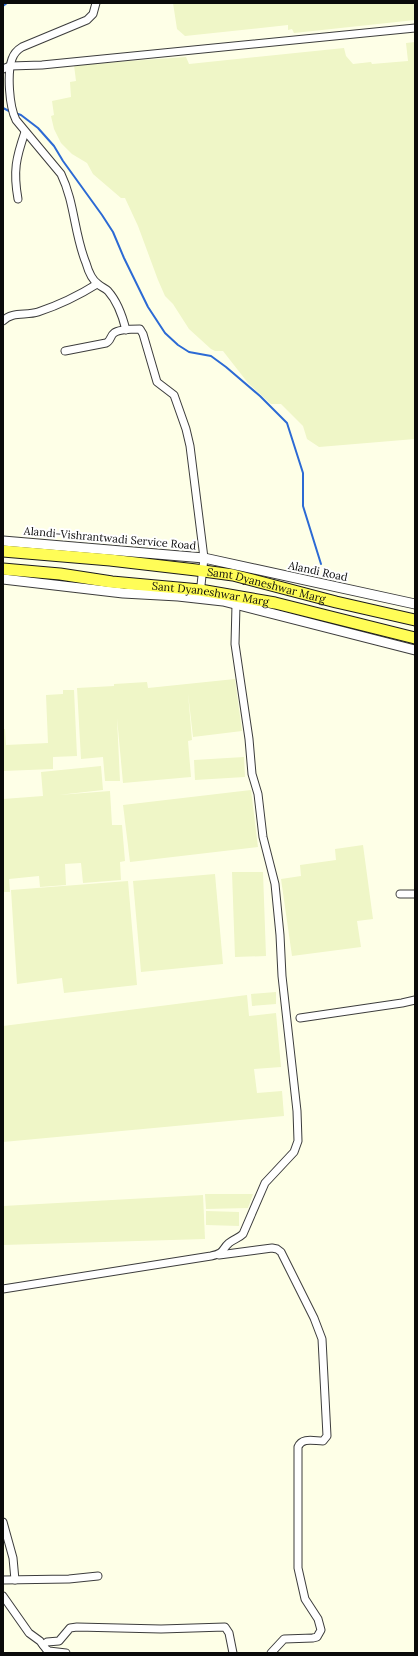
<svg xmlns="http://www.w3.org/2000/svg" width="418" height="1656" font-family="Lora,serif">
<rect width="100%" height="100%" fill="#feffe7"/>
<g fill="#eff6c7">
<path d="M173 3H415V20L294 33 292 29 288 30V25L185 36 177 29Z"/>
<path d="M415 42V439L319 447 307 439 303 426 281 404H271L248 383 223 351H215L211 349 189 329 173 304 165 296 158 280 138 226 125 198H121L93 174 87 163 72 154 61 143 54 129 51 116 54 115 52 101 71 97 70 82 76 81 74 65 186 57 189 64 344 48 346 56 353 64 371 62 372 64 408 61 406 43Z"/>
<path d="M235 679 242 731 193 737 188 693 192 740 188 741 191 777 123 783 117 718 120 781H105L103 757 81 759 77 688 114 686V684L147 682 148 688Z"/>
<path d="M63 690H74L77 756 53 757V769L3 771V729H5L6 745 48 743 46 695 63 694Z"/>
<path d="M244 757 245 777 195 780 194 760Z"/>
<path d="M101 766 103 790 58 795 110 791 112 825H122L125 861 120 862 121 880 83 883 81 863 65 864 66 885 40 887 39 876 9 879 10 892H3V799L43 796 41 772Z"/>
<path d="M251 790 258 847 130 862 123 805Z"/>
<path d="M363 845 373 919 357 921 361 947 292 956 281 879 301 876 300 865 336 860 335 849Z"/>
<path d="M263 872 266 956 235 957 232 872Z"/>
<path d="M215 874 223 964 141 972 133 881Z"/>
<path d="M128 881 137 985 64 993 62 978 17 984 11 890Z"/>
<path d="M276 992V1004L252 1006 251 994Z"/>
<path d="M247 995 249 1016 276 1013 281 1067 254 1069 257 1093 282 1091 284 1116 3 1142V1026Z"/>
<path d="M205 1194H253L248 1208 206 1209Z"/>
<path d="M203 1195 205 1239 3 1245V1206Z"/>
<path d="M206 1211 239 1212V1226L206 1225Z"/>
</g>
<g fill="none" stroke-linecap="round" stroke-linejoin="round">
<g stroke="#2c6ad4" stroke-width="2">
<path d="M3 6 7 3"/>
<path d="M3 108 11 112"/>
<path d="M15 113 21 115 38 128 54 146 63 161 102 215 113 232 124 258 148 307 165 333 178 345 189 352 211 356 226 367 260 396 287 423 303 473V506L321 564"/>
</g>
<g stroke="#3d3d3d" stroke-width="9">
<g id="minor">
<path d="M96 3 93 14 87 20 22 47C17 50 14 53 12 59 7 73 9 106 16 120L61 174C75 203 74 234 86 263 88 270 92 280 98 284 101 287 105 288 108 291 117 301 123 318 126 330"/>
<path d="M3 69 10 66 42 65 415 28"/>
<path d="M18 199C13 171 16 158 25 132"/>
<path d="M3 321C12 311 26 316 38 312 59 305 78 296 97 284"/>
<path d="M65 351 106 343C111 341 110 336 114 333 119 329 133 329 140 329L143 334 157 382 174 395 186 429 190 446 204 558 200 594"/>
<path d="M400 894H415"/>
<path d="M300 1018 402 1003 415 1000"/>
<path d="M219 1255 272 1248 277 1249 281 1252 314 1318 322 1339 327 1436 323 1441C314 1441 302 1437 298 1447V1568L305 1599 318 1619 321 1630 317 1637 313 1638 284 1639 271 1653"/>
<path d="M3 1289 211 1256C225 1253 221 1250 229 1243 234 1239 239 1238 243 1234L265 1183 294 1152 298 1141 297 1111 282 976 280 935 275 884 263 837 258 794 252 774 249 739 235 644 236 605"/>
<path d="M3 1522 13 1558 15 1580"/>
<path d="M3 1580 69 1579 98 1576"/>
<path d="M3 1596 29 1633 40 1641 46 1649 49 1651 66 1653"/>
<path d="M43 1645 47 1642 59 1641 70 1628 77 1627 161 1629 225 1627 229 1633 233 1653"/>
</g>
</g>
<g stroke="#3d3d3d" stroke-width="11">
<g id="tertiary">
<path d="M3 541 204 558 415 604"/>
<path d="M3 579 123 593 178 596 223 601 415 650"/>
</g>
</g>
<g stroke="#1b1b1b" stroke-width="13">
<g id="primary">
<path id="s1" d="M3 551 110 560 196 570 233 575 336 602 415 620"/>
<path id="s2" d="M3 569 60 574 112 582 200 590 275 603 415 638"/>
</g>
</g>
<use href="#minor" stroke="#fff" stroke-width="7"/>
<use href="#tertiary" stroke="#fff" stroke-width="9"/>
<use href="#primary" stroke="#fffd57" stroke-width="11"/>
</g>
<g text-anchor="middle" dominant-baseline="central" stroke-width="4" stroke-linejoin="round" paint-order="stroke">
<g font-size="11" fill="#0a0a0a" stroke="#fff">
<text transform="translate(110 538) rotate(5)">Alandi-Vishrantwadi Service Road</text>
<text transform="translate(318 571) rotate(12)">Alandi Road</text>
<text stroke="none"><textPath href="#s1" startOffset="266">Samt Dyaneshwar Marg</textPath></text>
<text stroke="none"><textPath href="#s2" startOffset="209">Sant Dyaneshwar Marg</textPath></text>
</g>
</g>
<rect width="418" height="1656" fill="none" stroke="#0a0a0a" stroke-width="8"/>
</svg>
